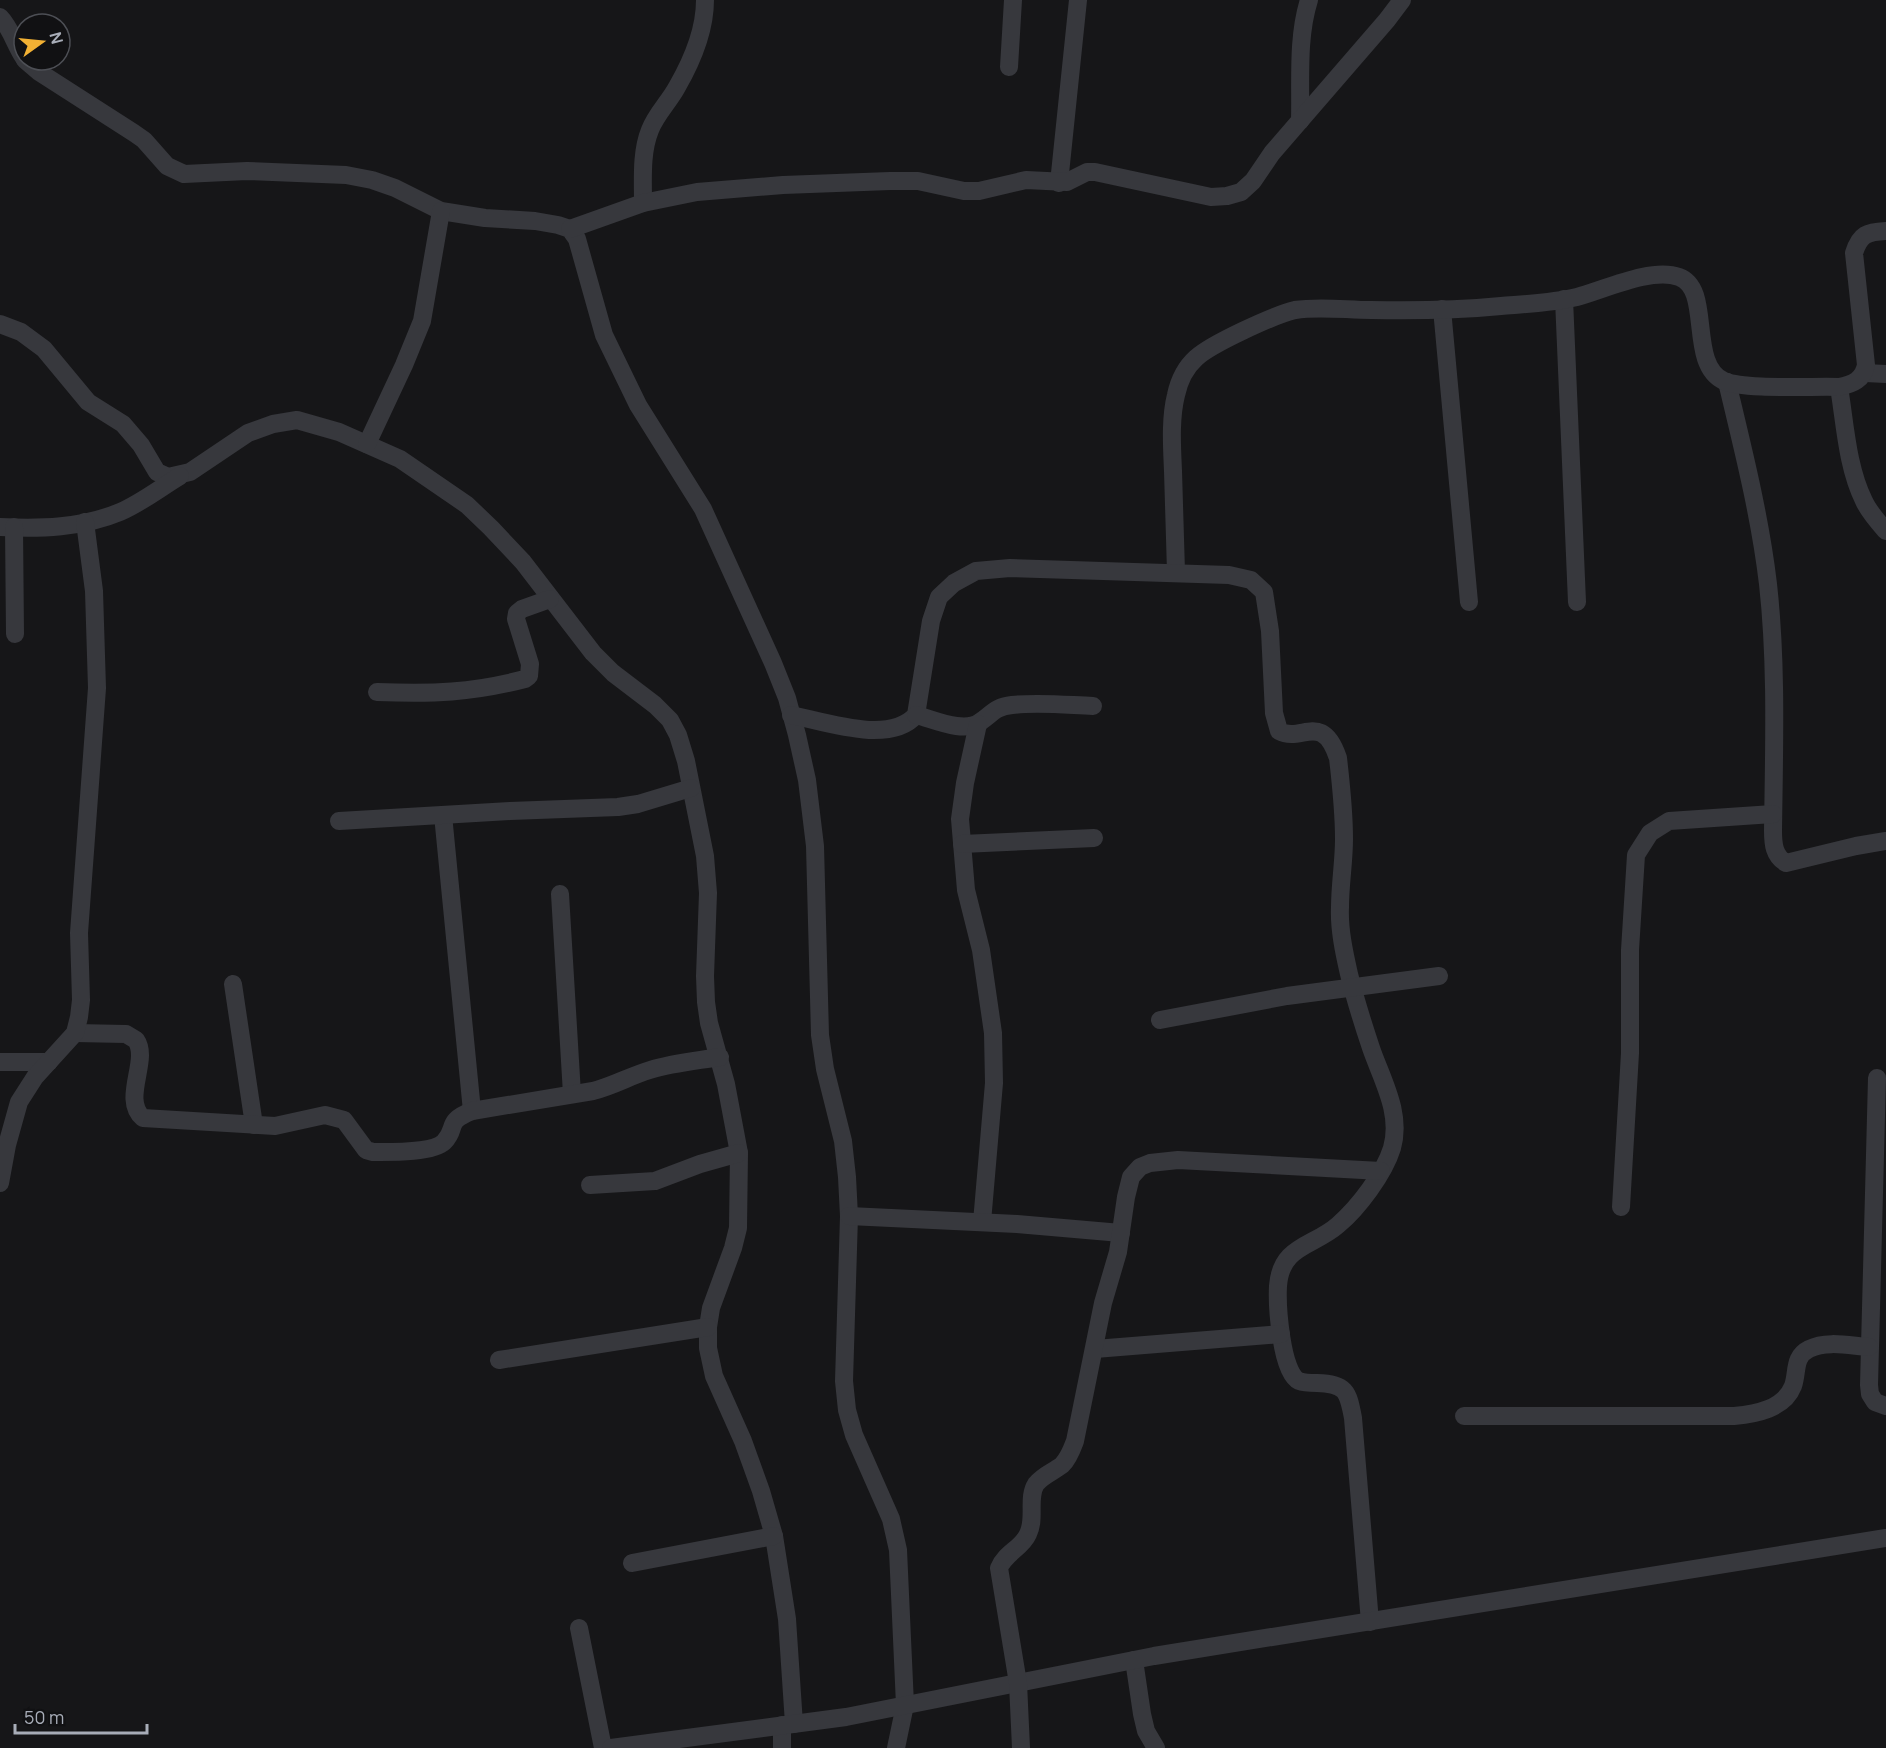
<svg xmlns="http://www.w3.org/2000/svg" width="1886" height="1748" font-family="Manrope,sans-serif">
<rect width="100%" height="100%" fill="#161618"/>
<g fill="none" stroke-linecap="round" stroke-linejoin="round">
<g stroke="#37383d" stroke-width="18">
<path d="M0 17C11 28 15 45 24 58"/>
<path d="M25 60 39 72 134 133 144 140 167 166 184 174 247 171 346 175 372 180 395 188 441 211 485 218 535 221 558 225 570 229 577 239 604 335 638 405 703 509 773 663 787 698 797 735 807 780 815 846 820 1035 825 1069 843 1141 847 1177 849 1216 844 1381 847 1410 854 1435 891 1519 898 1550 905 1705 896 1748"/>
<path d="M1009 67 1013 0"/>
<path d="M1300 121C1301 81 1297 38 1309 0"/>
<path d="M1059 183 1078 0"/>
<path d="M643 203C643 179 641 152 650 130 656 114 669 102 677 87 692 61 705 30 705 0"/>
<path d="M570 229 643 203 697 192 783 185 890 181H918L964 191H979L1026 180 1067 182 1087 172H1095L1211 197 1227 196 1241 192 1253 181 1272 153 1387 20 1402 0"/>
<path d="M1564 299 1577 602"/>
<path d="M1442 309 1469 602"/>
<path d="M0 324 21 332 44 349 88 402 123 424 141 445 157 472 168 477 190 472 248 433 273 424 297 420 339 432 400 459 467 505 491 528 523 562 593 653 613 673 655 705 670 720 678 735 686 761 705 856 708 893 705 976 706 1002 709 1023 726 1084 739 1153 738 1228 733 1248 711 1308 708 1327V1348L714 1376 743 1441 761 1491 774 1536 787 1619 794 1724"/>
<path d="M1865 373 1886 374"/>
<path d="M1727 382C1743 449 1760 516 1768 584 1777 665 1774 749 1773 831 1773 844 1774 856 1786 863L1856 846 1886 841"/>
<path d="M1839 387C1845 423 1847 467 1864 501 1869 512 1878 522 1886 531"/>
<path d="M367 444 404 365 422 321 441 211"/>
<path d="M0 527C40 529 82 528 120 512 141 503 160 488 180 476"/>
<path d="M14 527 15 634"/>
<path d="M1176 572C1175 538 1174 505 1173 471 1172 447 1170 419 1176 395 1179 381 1186 367 1196 358 1211 344 1274 315 1295 310 1319 306 1347 310 1371 310 1414 311 1458 310 1501 306 1526 304 1552 303 1577 297 1604 290 1651 267 1679 277 1713 289 1687 364 1724 381 1744 390 1814 386 1839 387 1853 384 1863 380 1866 365L1854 253C1860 234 1867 232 1886 231"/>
<path d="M377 692C433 694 471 693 525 679L529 676 530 664 516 619 517 613 522 609 550 599"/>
<path d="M791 715C826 722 890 745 916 715L931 621 939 597 954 583 976 571 1010 568 1229 575 1251 580 1264 592 1270 631 1274 713 1279 731C1302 743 1322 711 1338 758 1341 784 1344 812 1344 839 1344 862 1340 884 1340 907 1339 929 1344 952 1349 974 1355 999 1363 1024 1371 1048 1382 1080 1402 1113 1392 1148 1384 1174 1358 1208 1338 1225 1313 1247 1281 1245 1278 1286 1277 1305 1281 1373 1299 1381 1304 1383 1311 1383 1317 1383 1346 1384 1348 1391 1353 1418L1370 1622"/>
<path d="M916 715C933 719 964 734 980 722 993 713 995 707 1012 705 1038 702 1067 705 1093 706"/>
<path d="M978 724 965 783 960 819 966 890 981 950 993 1033 994 1083 982 1222"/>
<path d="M443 815 472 1111"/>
<path d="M339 821 510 811 618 807 638 804 691 788"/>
<path d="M962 844 1094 838"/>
<path d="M560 894 572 1094"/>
<path d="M233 984 254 1125"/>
<path d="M1160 1020 1287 996 1439 976"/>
<path d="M75 1033 126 1034 136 1040C150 1060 121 1099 143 1118L275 1126 325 1115 344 1120 366 1150 373 1152C389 1152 433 1153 444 1142 458 1128 444 1122 472 1111L593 1091C613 1086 630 1076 650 1070 673 1063 696 1061 720 1057"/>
<path d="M0 1062H49"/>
<path d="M1877 1078 1869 1385 1870 1394 1875 1402 1886 1406"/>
<path d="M0 1183 7 1145 19 1102 35 1077 75 1033 79 1017 81 1000 79 933 97 688 94 591 85 522"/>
<path d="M590 1185 655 1181 700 1164 739 1153"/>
<path d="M1621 1207 1630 1053V950L1636 855 1650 833 1669 821 1773 814"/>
<path d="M849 1216 1017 1224 1121 1233"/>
<path d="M1095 1349 1281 1334"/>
<path d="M499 1360 708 1327"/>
<path d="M1464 1416H1734C1756 1414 1784 1409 1793 1386 1798 1372 1793 1357 1809 1349 1827 1340 1851 1346 1869 1347"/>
<path d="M632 1563 774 1536"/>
<path d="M579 1628 603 1748"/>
<path d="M1134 1660 1142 1714 1146 1731 1156 1748"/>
<path d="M782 1725V1748"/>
<path d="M611 1748 846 1717 1154 1656 1886 1538"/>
<path d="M1021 1748 1018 1683 999 1568C1005 1553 1022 1548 1028 1534 1036 1518 1027 1498 1036 1484 1043 1475 1053 1472 1062 1465 1069 1458 1072 1449 1075 1441L1103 1303 1118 1252 1126 1197 1131 1177 1140 1167 1150 1163 1178 1160 1381 1171"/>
</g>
</g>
<g transform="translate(42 42) rotate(75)"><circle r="28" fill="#111113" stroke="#4d4f55" stroke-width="1.5"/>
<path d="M0-4.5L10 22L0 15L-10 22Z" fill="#f2b134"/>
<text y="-9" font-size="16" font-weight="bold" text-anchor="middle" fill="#a8adb8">N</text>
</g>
<path d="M15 1724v9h132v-9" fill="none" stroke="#a8adb8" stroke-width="3"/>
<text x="24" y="1724" font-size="18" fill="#a8adb8" stroke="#111113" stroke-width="4.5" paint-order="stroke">50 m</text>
</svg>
